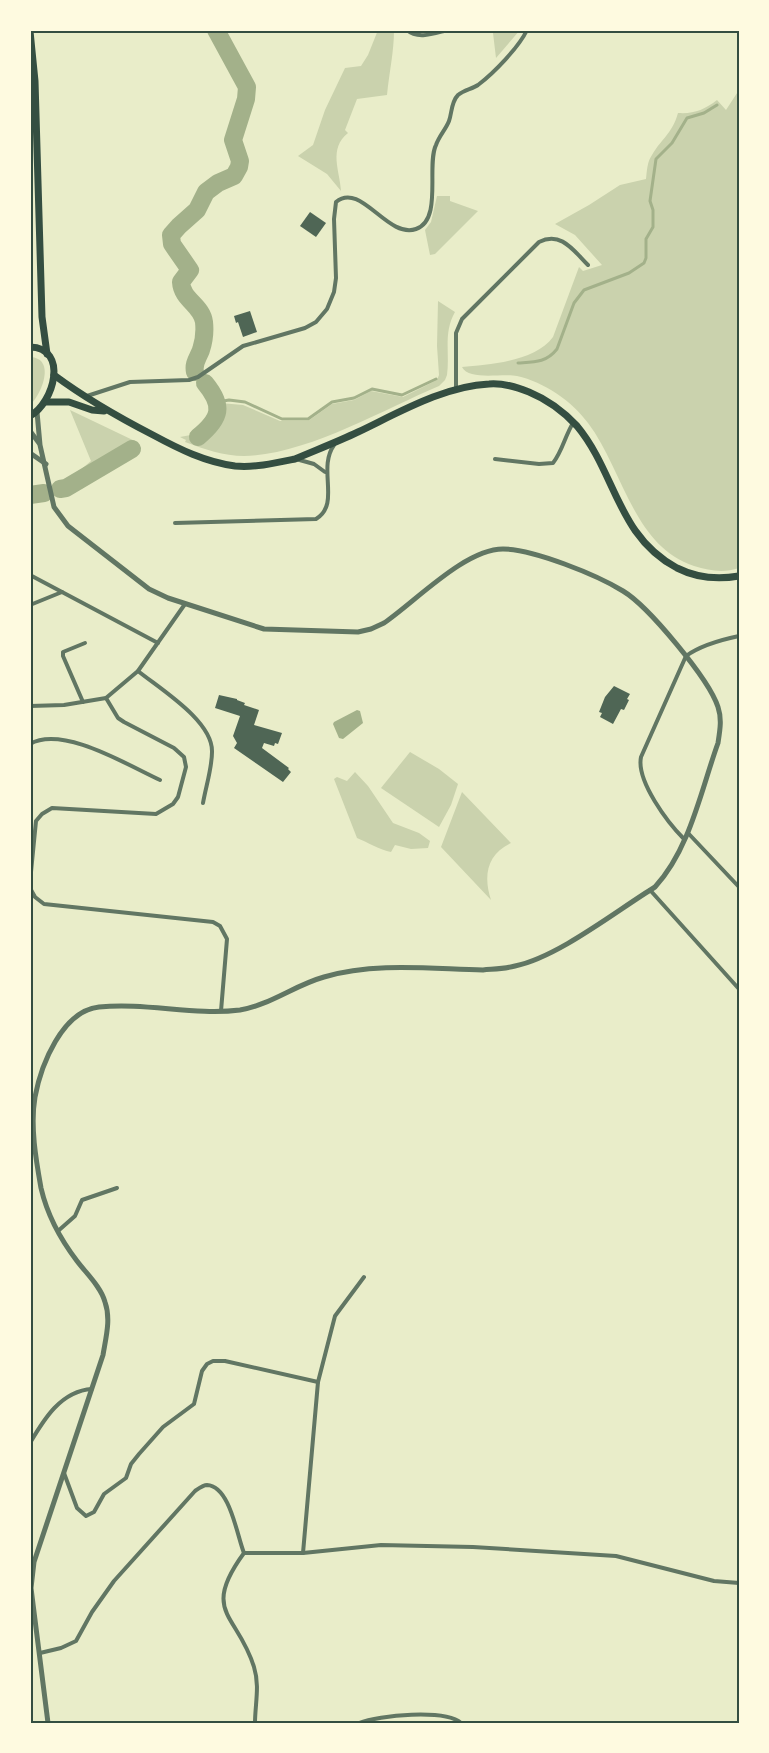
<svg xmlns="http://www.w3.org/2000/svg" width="769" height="1753" font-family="'Source Sans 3',sans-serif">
<rect width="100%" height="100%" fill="#e9edc9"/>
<g fill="#cad2ad">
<path d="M378 30H394C394 52 389 73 387 95L357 99 345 130 348 133C328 149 340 171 341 191L327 174 298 156 313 145 325 110 345 68 361 66 368 55Z"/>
<path d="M492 30H520L496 58 493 33Z"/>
<path d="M739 90V568C724 573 710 571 694 566 633 546 623 469 588 423 572 401 544 382 517 376 502 373 469 381 462 367 489 365 536 361 553 337L579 267 583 271 602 265 575 235 555 224 589 205 620 185 646 179C647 171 647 162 652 155 662 138 672 134 678 113 694 114 704 110 717 100L726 110Z"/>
<path d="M437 196H450V201L478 211 435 254 430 255 425 230 431 222Z"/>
<path d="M438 301 455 312C443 333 450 353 447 375L445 380 439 386C382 410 306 455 244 456 224 456 204 449 185 442L186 440 180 437 196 434 199 439C213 430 219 419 220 403L243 405 280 421H308L332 404 354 400 371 391 403 397 437 380 439 375 437 346Z"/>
<path d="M30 357C56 358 42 394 30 405Z"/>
<path d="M70 410 139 443 114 454 59 486 58 483 79 471 91 461Z"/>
<path d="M410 752 439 769 458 784 451 805 439 827 381 788Z"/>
<path d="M355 772 368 786 393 823 419 833 430 841 428 848 411 849 395 845 391 852C380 850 367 842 357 838L334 779 337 777 347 781Z"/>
<path d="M462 792 511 843C487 854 483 876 491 900L441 847Z"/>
</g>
<path fill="#a3b18a" d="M357 710 360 711 363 723 343 739 339 738 333 724 334 722Z"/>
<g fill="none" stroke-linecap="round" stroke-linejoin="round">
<g stroke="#a3b18a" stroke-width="3">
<path d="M518 363C534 362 546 363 557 349L574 303 584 290 629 273 644 263 646 258V239L653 227V210L650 201 656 159 672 143 687 118 704 113 717 105"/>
<path d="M218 402 229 400 245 402 282 419H308L332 402 354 398 372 389 402 395 436 379"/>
</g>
<g stroke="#a3b18a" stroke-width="18">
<path d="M195 372C193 363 198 358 201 350 204 341 205 331 204 322 202 305 182 300 181 282L190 270 172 244 171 235 179 226 197 210 206 192 218 183 234 176 239 167 240 161 233 140 246 99 247 87 216 30"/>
<path d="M198 437C221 418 224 406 205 383"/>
<path d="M60 489 66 488 132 449"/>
<path d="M30 495 44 493"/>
</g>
</g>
<g fill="#4f6655">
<path d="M310 212 326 223 316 237 300 226Z"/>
<path d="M250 311 257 332 243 337 238 322 236 323 234 316Z"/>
<path d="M614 686 630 694 627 699 629 700 624 710 621 709 613 724 600 717 602 713 599 712 605 697Z"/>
<path d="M219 695 237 699V700L245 703 244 705 259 710 254 725 282 733 278 744 275 743 274 746 264 743 262 748 289 768 288 769 291 772 283 782 234 748 237 743 233 736 240 716 215 708Z"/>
</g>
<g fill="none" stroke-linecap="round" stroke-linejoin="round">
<g stroke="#617663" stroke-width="4">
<path d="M407 30C418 40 435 33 448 30"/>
<path d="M456 389V333L462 319 539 242C561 231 573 250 588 265"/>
<path d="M87 396 130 382 189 380 198 377 243 346 305 328 316 322 327 309 334 292 336 278 334 219 336 202C361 181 387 239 416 229 443 220 426 165 436 145 439 136 446 129 449 121 452 113 451 102 458 95 464 90 472 89 478 85 494 73 519 47 527 30"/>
<path d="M296 459 314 464 325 472"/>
<path d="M495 459 539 464 553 463C562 452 565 436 573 423"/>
<path d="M175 523 316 519C341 504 317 469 334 445"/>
<path d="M30 575 158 643"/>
<path d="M30 605 62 592"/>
<path d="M138 671C160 689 213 721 212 752 212 768 206 786 203 803"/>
<path d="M83 702 63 656V652L85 643"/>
<path d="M30 706 64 705 106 698 138 671 185 604"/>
<path d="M30 744C63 725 129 766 160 780"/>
<path d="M688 833 739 887"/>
<path d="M684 839C668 823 636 781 641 757L686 656C701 645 720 640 739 636"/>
<path d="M30 882 36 821 42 814 52 808 156 814 173 804 178 797 186 767 184 757 174 748 124 722 118 718 106 698"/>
<path d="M30 888 35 897 44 904 213 922 220 926 227 939 221 1011"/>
<path d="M650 890 739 989"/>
<path d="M58 1231 75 1216 82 1200 117 1188"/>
<path d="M30 1443C44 1419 61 1391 92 1389"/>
<path d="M64 1473 77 1508 86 1516 94 1512 104 1494 126 1478 131 1464 139 1454 163 1427 194 1404 202 1371 207 1364 213 1361H225L318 1382"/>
<path d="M244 1553H303L381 1545 473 1547 616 1556 714 1581 739 1583"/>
<path d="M244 1553C200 1613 238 1614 254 1667 260 1686 255 1704 255 1723"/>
<path d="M303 1553 318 1382 335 1316 364 1277"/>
<path d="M40 1653 61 1648 76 1641 92 1612 114 1581 195 1491C198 1489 203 1485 207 1485 230 1486 237 1536 244 1553"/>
<path d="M359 1723C379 1715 445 1709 461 1723"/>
</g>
<g stroke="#617663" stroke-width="5">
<path d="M37 412 40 445 54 507 68 526 149 589 168 598 264 629 358 632 371 629 384 623C416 601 465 549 503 549 533 549 597 575 623 591 648 606 709 679 718 707 722 719 720 730 718 743 701 790 690 849 655 887 616 911 558 957 515 966 504 969 493 969 483 970 431 969 375 962 324 977 295 985 270 1005 240 1010 194 1016 146 1002 99 1007 62 1011 41 1065 35 1097 30 1126 36 1160 41 1188 47 1214 61 1240 77 1261 86 1273 101 1287 105 1302 111 1319 106 1337 103 1355L34 1562 31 1588 48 1723"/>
<path d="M30 431 39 443"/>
<path d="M30 453 46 464"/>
</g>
<g stroke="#344e41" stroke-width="7">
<path d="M30 31 35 81 42 317 47 354"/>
<path d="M30 347C69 348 54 403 30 416"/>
<path d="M54 375C85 398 118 417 153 435 179 449 205 462 235 466 254 468 276 463 295 459 316 450 337 442 358 432 398 413 444 386 489 384 504 383 516 387 529 392 546 399 564 412 577 426 616 473 617 536 677 568 697 578 717 580 739 576"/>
<path d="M46 402H69L92 410 104 411"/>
</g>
</g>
<rect width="769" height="1753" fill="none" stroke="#fefae0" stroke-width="63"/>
<rect x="32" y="32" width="706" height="1690" fill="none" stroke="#344e41" stroke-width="2"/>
</svg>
